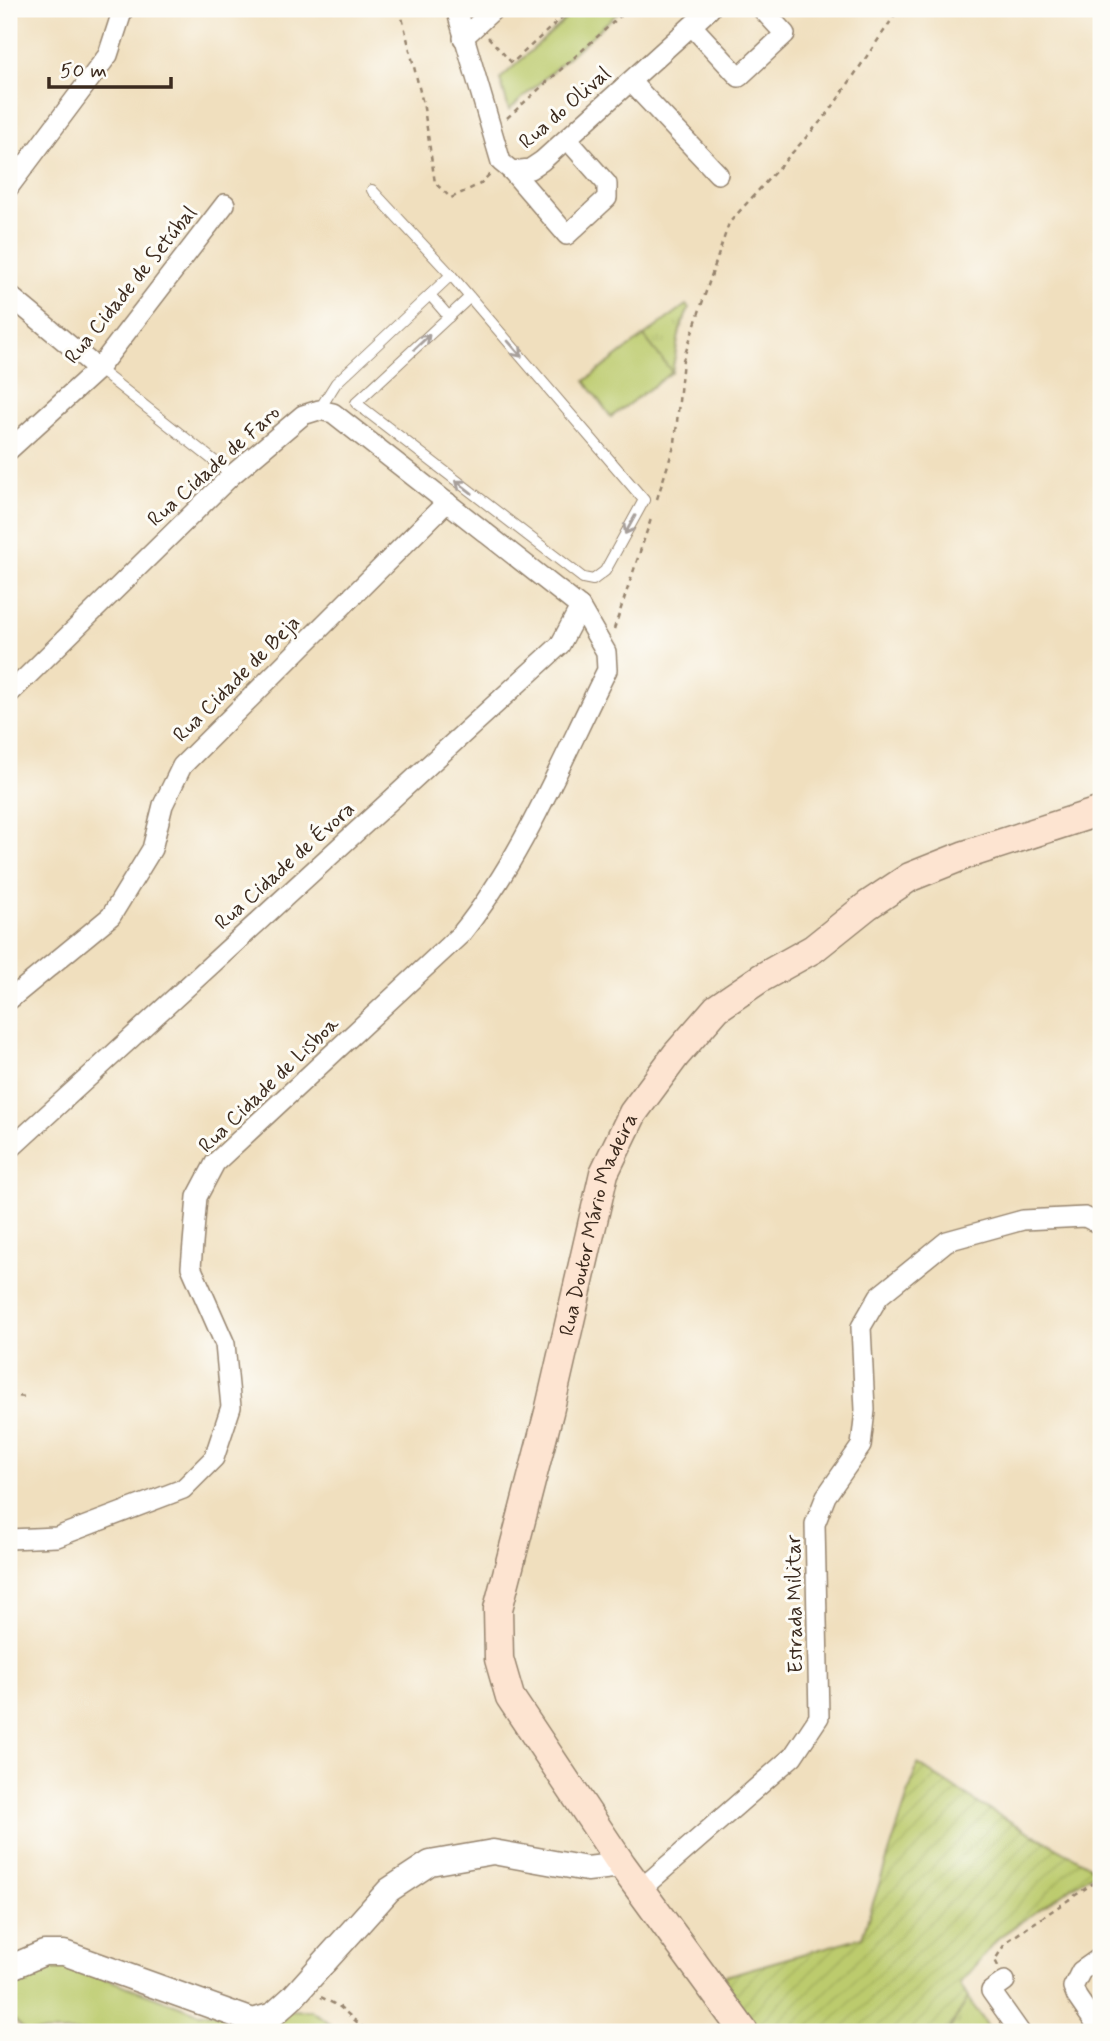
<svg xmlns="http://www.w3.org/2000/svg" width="1110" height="2041" font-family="Mynerve,sans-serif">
<defs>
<pattern id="park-tufts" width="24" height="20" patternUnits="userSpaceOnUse" patternTransform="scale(1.75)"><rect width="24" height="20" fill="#bccb6d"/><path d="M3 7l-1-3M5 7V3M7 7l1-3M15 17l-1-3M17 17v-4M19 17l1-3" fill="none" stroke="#a2ae5e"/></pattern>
<pattern id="garden-furrows" width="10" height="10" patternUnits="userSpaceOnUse" patternTransform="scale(1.75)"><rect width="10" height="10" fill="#bccb6d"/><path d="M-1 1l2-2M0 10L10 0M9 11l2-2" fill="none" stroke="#a2ae5e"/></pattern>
</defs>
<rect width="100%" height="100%" fill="#fdfcf7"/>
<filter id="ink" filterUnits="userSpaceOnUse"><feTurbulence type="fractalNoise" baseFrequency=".0143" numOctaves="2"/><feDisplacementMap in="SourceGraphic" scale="14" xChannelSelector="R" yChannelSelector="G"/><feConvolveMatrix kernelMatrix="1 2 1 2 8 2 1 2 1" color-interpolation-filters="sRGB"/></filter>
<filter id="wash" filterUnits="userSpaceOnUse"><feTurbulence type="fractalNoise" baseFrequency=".00686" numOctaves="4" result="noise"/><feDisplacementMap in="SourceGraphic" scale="28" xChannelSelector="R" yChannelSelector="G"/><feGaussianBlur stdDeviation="1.57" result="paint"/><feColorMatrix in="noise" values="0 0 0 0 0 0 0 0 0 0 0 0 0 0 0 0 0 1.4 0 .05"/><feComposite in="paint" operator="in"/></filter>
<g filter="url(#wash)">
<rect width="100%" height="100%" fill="#f0dfbe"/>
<g fill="#bccb6d" stroke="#7c7a46" stroke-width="2">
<path d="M577 9H622L509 110 500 79Z"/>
<path d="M644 336 672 372 611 417 585 381Z"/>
<path d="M57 1961 199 2013 310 2010 326 2020 336 2032H26L9 2016V1978Z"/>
</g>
<g fill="url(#park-tufts)" stroke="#7c7a46" stroke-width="2">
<path d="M686 305 689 308 680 330 672 372 644 336Z"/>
<path d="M968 1998 992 2032H948Z"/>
</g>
<path fill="url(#garden-furrows)" stroke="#7c7a46" stroke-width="2" d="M918 1764 981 1805 1097 1870 999 1937 960 1984 968 1998 948 2032H757L718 1978 862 1937Z"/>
</g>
<g filter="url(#ink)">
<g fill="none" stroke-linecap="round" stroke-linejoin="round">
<g stroke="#96846e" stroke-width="12">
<g id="service">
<path d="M372 190 451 275"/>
<path d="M430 295 449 317"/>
<path d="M98 369 232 475"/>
<path d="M319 410 336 383 451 275 644 500 605 571 593 580 583 578 356 403 470 297"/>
</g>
</g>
<g stroke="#96846e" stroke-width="22">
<g id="minor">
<path d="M456 9 501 162 512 171 530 169 542 161 710 9"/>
<path d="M692 26 739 77 785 34 762 9"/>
<path d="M463 38 494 9"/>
<path d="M631 82 718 174"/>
<path d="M512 171 567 235 607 198V184L568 140"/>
<path d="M9 187 108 55 123 9"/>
<path d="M9 295 98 369"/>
<path d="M9 450 98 369 225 204"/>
<path d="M9 694 232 475 303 415 319 410 333 413 580 607 606 652 607 670C562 759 524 856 461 934L215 1163 197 1197 191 1267 225 1344 231 1407 214 1458 183 1489 57 1537 9 1539"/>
<path d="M9 1000 111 916 152 849 163 805 182 766 447 502"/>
<path d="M9 1150 560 645 580 607"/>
<path d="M642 1888 793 1756 819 1717 815 1524 826 1496 861 1446 865 1410 861 1327 879 1296 947 1241 1023 1220 1085 1217 1101 1225"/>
<path d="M1101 1957 1081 1971 1073 1987 1077 1997 1101 2032"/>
<path d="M1005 1981 991 1991 1020 2032"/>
</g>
</g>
<g stroke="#96846e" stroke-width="27">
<path id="tertiary" d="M9 1968 44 1953H64L253 2021 273 2015 293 1997 389 1890 430 1863 493 1852 587 1869 622 1865"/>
</g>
<g stroke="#96846e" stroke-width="31">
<g id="secondary">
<path id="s1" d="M744 2032 622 1865 510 1697 499 1659 498 1609 549 1412 604 1173 633 1113 676 1055 717 1008 761 978 813 949 868 905 910 877 965 855 1101 811"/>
</g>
</g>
<g stroke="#96846e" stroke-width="2.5" stroke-dasharray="5 5" stroke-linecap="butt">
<path d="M400 9 424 108 435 183 451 198 480 184 490 174"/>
<path d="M488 37 512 63 571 9"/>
<path d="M507 118 628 9"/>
<path d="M657 499 675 443 683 360 729 223 829 112 899 9"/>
<path d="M614 629 652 516"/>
<path d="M9 1395 26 1397"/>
<path d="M998 1966 995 1960 1006 1942 1101 1878"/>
<path d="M321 1997 340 2007 368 2032"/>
</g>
<use href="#service" stroke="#fff" stroke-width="10"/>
<use href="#minor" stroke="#fff" stroke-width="19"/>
<use href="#tertiary" stroke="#fff" stroke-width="24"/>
<use href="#secondary" stroke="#fde4d1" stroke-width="28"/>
</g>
<defs><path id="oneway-shaft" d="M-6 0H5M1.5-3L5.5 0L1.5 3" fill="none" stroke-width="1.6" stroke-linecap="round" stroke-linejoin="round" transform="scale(1.75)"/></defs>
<g stroke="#a79f9a">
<use href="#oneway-shaft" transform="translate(422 342) rotate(-43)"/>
<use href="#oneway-shaft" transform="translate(515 349) rotate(49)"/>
<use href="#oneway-shaft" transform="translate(464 487) rotate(-142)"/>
<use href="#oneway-shaft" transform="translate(630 525) rotate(119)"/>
</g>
</g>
<g text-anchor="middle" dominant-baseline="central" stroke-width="6" stroke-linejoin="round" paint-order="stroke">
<g font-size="21" fill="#3b2a1e" stroke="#fdfcf7">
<text transform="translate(565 108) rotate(-41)">Rua do Olival</text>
<text transform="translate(131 285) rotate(-51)">Rua Cidade de Setúbal</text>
<text transform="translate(214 466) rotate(-42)">Rua Cidade de Faro</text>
<text transform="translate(237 679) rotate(-45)">Rua Cidade de Beja</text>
<text transform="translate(285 866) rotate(-42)">Rua Cidade de Évora</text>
<text transform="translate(269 1085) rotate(-44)">Rua Cidade de Lisboa</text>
<text stroke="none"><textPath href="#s1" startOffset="896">Rua Doutor Mário Madeira</textPath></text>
<text transform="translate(795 1604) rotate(-91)">Estrada Militar</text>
</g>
</g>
<rect width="1110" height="2041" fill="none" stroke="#fdfcf7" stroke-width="35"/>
<path d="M49 77v10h122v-10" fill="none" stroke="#3b2a1e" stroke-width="3.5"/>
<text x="60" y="77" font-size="21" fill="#3b2a1e" stroke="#fdfcf7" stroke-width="5" paint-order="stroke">50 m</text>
</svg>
